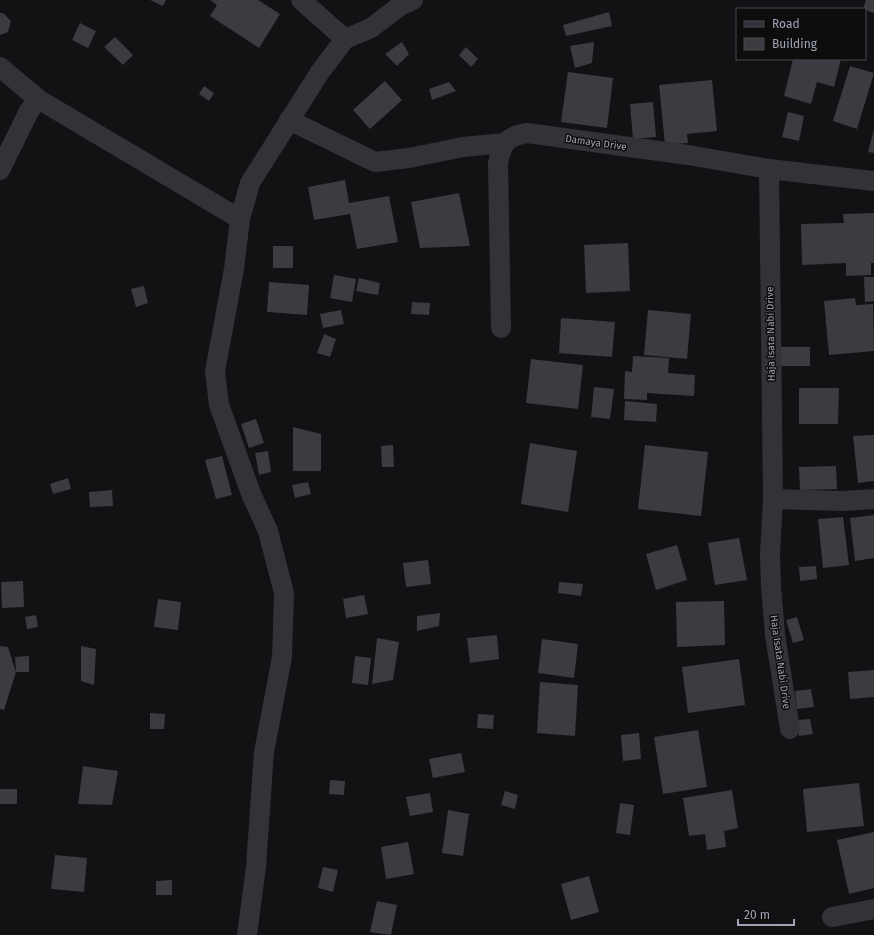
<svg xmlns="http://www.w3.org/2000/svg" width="874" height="935" font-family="'Fira Sans',sans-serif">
<rect width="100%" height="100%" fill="#121113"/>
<g fill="#3b3b41">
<path d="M150 0H166L163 6Z"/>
<path d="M210 0H258L280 14 259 48 210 16 217 5Z"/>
<path d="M866 0H874V13L863 9Z"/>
<path d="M609 12 612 26 566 36 563 25Z"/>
<path d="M0 13H3L11 21 8 32 0 35Z"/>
<path d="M80 23 96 31 88 48 72 40Z"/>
<path d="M115 37 133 55 123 65 104 47Z"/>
<path d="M402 42 409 54 397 66 385 54Z"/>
<path d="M594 42 592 63 575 68 570 46Z"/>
<path d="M466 47 478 59 471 67 459 55Z"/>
<path d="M793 59H841L834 87 817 82 811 104 784 96Z"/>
<path d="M850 66 874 73 857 129 833 121Z"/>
<path d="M568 72 613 78 607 128 561 122Z"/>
<path d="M712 80 717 131 687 134 688 143 665 145 659 85Z"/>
<path d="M385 81 402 100 370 129 353 110Z"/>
<path d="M449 82 456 91 432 100 429 89Z"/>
<path d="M204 86 214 93 209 101 199 94Z"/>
<path d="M653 102 656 137 633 139 630 104Z"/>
<path d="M788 112 804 116 799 141 782 137Z"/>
<path d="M874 129V153L868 152Z"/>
<path d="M345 180 349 203 389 196 398 242 357 249 350 214 314 220 308 187Z"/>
<path d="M459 193 470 246 420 248 411 202Z"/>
<path d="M874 213V263H871V275L846 276V263L802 265 801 224 844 223 843 214Z"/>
<path d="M628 243 630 291 586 293 584 245Z"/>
<rect x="273" y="246" width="20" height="22"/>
<path d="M334 275 356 279 352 302 330 298Z"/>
<path d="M864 277H874V301L865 302Z"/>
<path d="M359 278 380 283 378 295 356 291Z"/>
<path d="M269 282 309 285 307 315 267 312Z"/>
<path d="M144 286 148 303 136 307 131 289Z"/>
<path d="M855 298 856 305 873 304 874 351 829 355 824 301Z"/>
<path d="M412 302 430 303 429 315 411 314Z"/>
<path d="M341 310 344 324 323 328 320 314Z"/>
<path d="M648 310 691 314 687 359 644 355Z"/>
<path d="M561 318 615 322 612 357 559 353Z"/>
<path d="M324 334 336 339 330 357 317 353Z"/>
<path d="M776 347H810V366H777Z"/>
<path d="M633 356 669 358 668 373 695 375 694 396 647 393V400L624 399 625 371 632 372Z"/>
<path d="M531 359 583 365 578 409 526 403Z"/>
<path d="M594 387 614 389 610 419 591 417Z"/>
<path d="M799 388H839L838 424H799Z"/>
<path d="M625 401 657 404 656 422 624 420Z"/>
<path d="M256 419 264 443 249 448 241 424Z"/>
<path d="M293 427 321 434V471H293Z"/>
<path d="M874 435V481L858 483 853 436Z"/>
<path d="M530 443 577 451 568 512 521 504Z"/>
<path d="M393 445 394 467H382L381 446Z"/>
<path d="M645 445 708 452 701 516 638 509Z"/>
<path d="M268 451 271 472 259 475 255 453Z"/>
<path d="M222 456 232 495 216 499 205 460Z"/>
<path d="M836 466 837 489 800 490 799 467Z"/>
<path d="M68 478 71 489 53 494 50 484Z"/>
<path d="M308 482 311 494 295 498 292 485Z"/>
<path d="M112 490 113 506 90 507 89 492Z"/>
<path d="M874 515V558L855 561 850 518Z"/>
<path d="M843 517 849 565 823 568 818 519Z"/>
<path d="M739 538 747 580 715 585 708 543Z"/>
<path d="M677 545 687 580 656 590 646 554Z"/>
<path d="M428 560 431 584 406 587 403 563Z"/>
<path d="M816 566 817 579 800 581 799 567Z"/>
<path d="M23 581 24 607 2 608 1 582Z"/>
<path d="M559 582 583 584 581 596 558 593Z"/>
<path d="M364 595 368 614 346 618 343 599Z"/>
<path d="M158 599 181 602 178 630 154 627Z"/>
<path d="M724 601 725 645 677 647 676 602Z"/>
<path d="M440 613 439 626 417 631V616Z"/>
<path d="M36 615 38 627 27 629 25 617Z"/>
<path d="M797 617 804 640 793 643 786 620Z"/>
<path d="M497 635 499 659 470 663 467 638Z"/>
<path d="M377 638 399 642 393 680 372 684Z"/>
<path d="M542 639 578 644 574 678 538 673Z"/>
<path d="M0 646 8 647 16 672 15 657 29 656V672H16L4 710 0 709Z"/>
<path d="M81 646 96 649 94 685 81 681Z"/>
<path d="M355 656 371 658 368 685 352 683Z"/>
<path d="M739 659 745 705 688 713 682 667Z"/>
<path d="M874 670V697L850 699 848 672Z"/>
<path d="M540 682 578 685 575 736 537 733Z"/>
<path d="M811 689 814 707 797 709 795 691Z"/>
<path d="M150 713 165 714 164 729H150Z"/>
<path d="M478 714 494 715 493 729 477 728Z"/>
<path d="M810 719 813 734 799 736 797 720Z"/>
<path d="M698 730 707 787 663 794 654 737Z"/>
<path d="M639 733 641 759 623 761 621 735Z"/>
<path d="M461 753 465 772 433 778 429 759Z"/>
<path d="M83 766 118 771 112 805 78 804Z"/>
<path d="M330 780 345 781 344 795 329 794Z"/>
<path d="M859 783 864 826 807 832 803 789Z"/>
<rect x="0" y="789" width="17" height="15"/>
<path d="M732 790 738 828 724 831 726 847 707 850 705 834 689 836 683 798Z"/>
<path d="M505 791 518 795 515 809 501 805Z"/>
<path d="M430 793 433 812 410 816 406 797Z"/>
<path d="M620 803 634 805 630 835 616 833Z"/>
<path d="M448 810 469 814 463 856 442 853Z"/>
<path d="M874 832V888L849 894 837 840Z"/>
<path d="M408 842 414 874 386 879 381 847Z"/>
<path d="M55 855 87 858 84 892 51 889Z"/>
<path d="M323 867 338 870 333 892 318 888Z"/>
<path d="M589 876 599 912 571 920 561 884Z"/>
<path d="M172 880V895H156V881Z"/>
<path d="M377 901 397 905 391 935 370 932Z"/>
</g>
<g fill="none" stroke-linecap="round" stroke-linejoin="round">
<g stroke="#323239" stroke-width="20">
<path d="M301 0 345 39"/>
<path d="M0 67 38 99 240 219"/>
<path d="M289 120 375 162 409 158 463 147 505 143"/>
<path d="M769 169 773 499 770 554 771 586 775 635 790 729"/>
<path d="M0 170 29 111 38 99"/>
<path d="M501 328 498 163C502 143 507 136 527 133L688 155 769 169 874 181"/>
<path d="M773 499 842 501 874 499"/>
<path d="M832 917 874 909"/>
<path d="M247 935 256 867 264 752 282 657 284 593 268 531 252 496 219 405 215 371 234 269 240 219 250 183 320 72 345 39 371 28 400 6 413 0"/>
</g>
</g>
<g text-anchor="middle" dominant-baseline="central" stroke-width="3" stroke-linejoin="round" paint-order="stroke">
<g font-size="10" fill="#a1a4b5" stroke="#0d0d0e">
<text transform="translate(596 143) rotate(8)">Damaya Drive</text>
<text transform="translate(771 334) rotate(-91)">Haja Isata Nabi Drive</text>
<text transform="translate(780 662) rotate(82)">Haja Isata Nabi Drive</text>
</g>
</g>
<rect x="736" y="8" width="130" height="52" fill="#0d0d0e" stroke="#484951"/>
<rect x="744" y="21" width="20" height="6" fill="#323239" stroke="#484951"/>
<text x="772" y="28" font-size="12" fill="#a1a4b5">Road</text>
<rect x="744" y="38" width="20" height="12" fill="#3b3b41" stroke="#484951"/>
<text x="772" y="48" font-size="12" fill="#a1a4b5">Building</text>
<path d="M738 919v6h56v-6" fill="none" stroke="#a1a4b5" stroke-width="2"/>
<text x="744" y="919" font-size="12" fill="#a1a4b5" stroke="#0d0d0e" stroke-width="3" paint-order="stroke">20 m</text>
</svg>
